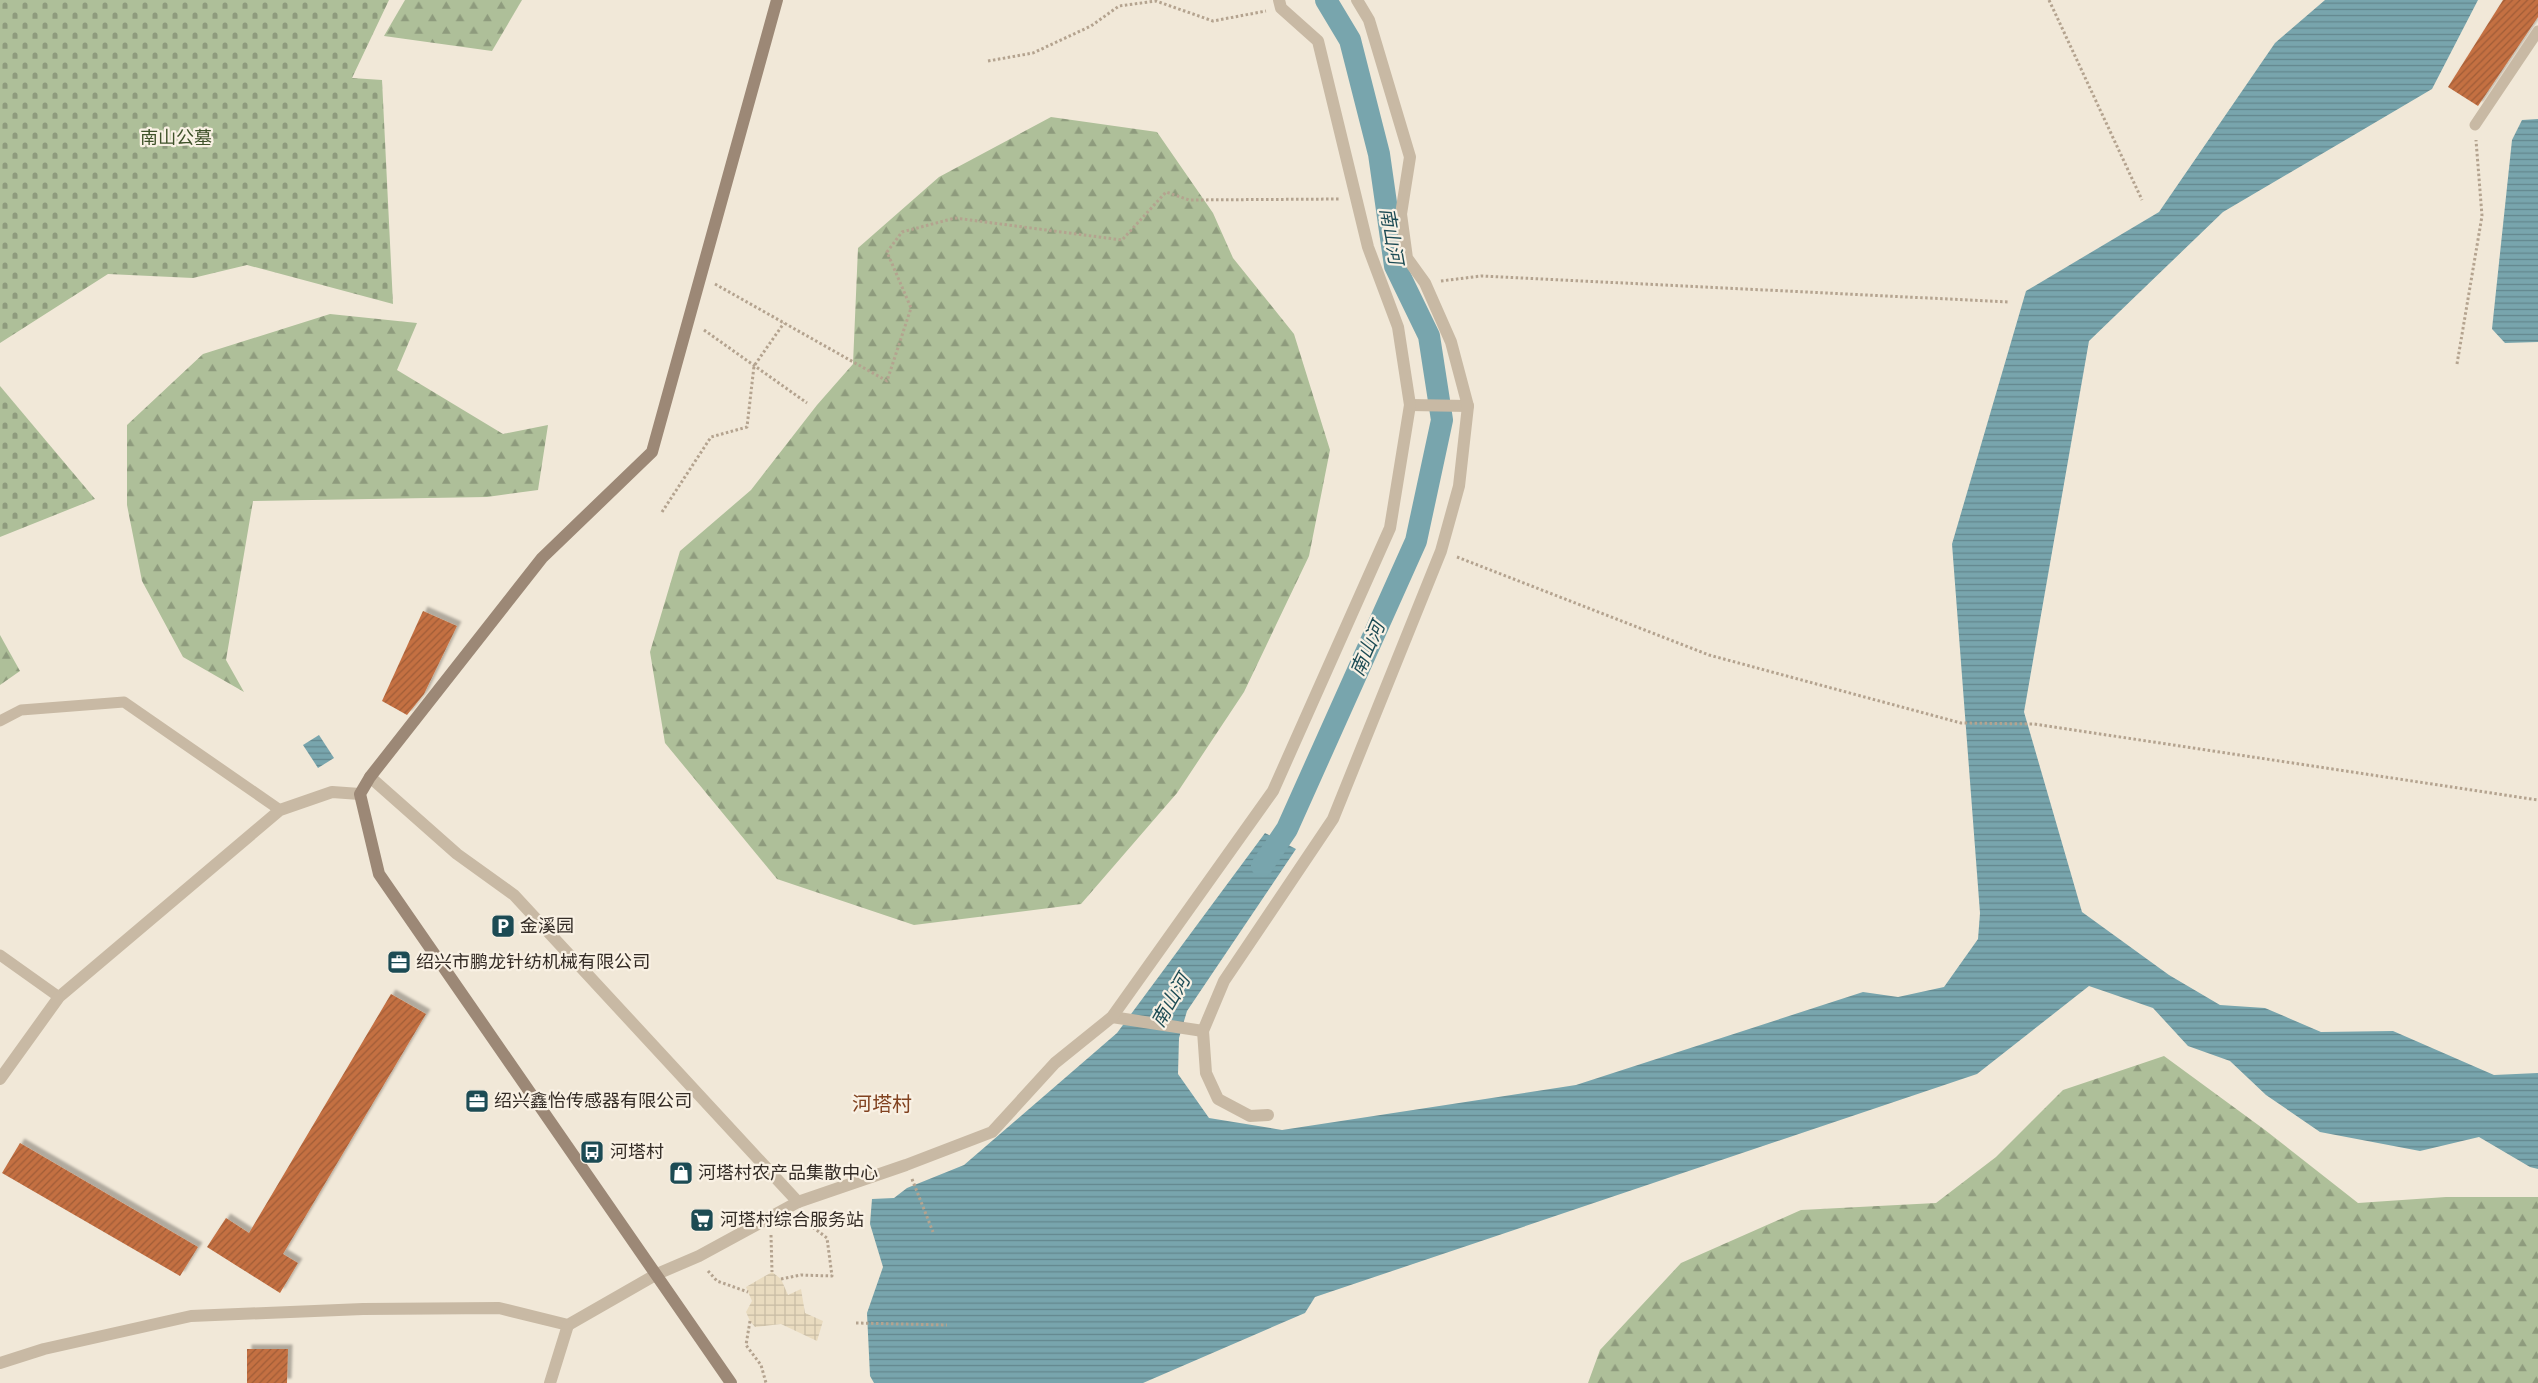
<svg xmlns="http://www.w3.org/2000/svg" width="2538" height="1383" font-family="Signika,'Noto Sans SC',sans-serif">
<defs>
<pattern id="forest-firs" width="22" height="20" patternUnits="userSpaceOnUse" patternTransform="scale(1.25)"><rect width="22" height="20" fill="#aebf99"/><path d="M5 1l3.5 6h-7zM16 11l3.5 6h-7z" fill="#8e9b7d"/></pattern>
<pattern id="cemetery-stones" width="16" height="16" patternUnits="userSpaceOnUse" patternTransform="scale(1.25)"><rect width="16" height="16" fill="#aebf99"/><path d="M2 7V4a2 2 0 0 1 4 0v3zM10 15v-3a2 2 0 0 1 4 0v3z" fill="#8e9b7d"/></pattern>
<pattern id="plaza-grid" width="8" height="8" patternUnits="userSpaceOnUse" patternTransform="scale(1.25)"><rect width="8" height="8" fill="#e9dbbf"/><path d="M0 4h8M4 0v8" fill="none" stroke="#c8bca4"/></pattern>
<pattern id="water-rules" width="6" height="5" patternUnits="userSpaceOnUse" patternTransform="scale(1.25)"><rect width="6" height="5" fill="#78a5ad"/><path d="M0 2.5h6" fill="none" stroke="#63878d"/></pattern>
<pattern id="building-hatch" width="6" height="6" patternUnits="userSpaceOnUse" patternTransform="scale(1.25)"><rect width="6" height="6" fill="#c47042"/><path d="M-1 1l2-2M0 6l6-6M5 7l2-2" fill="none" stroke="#a05c37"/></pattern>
<filter id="shadow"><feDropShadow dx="4.5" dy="-4.5" stdDeviation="1" flood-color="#0004"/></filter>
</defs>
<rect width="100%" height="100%" fill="#f1e8d8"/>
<g fill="url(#forest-firs)">
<path d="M405 0H522L492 51 384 36Z"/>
<path d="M1051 117 1157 132 1213 213 1233 258 1294 334 1330 450 1309 556 1244 692 1177 793 1081 904 914 925 777 879 665 743 650 652 680 551 751 490 817 405 853 364 858 248 939 177Z"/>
<path d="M330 314 417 323 397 370 503 434 548 425 538 490 487 497 253 501 226 660 244 692 183 657 142 581 127 505V425L203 354Z"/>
<path d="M0 635 20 671 0 685Z"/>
<path d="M2164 1056 2265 1130 2358 1203 2446 1197H2538V1383H1588L1600 1350 1681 1263 1801 1210 1936 1203 1996 1157 2063 1090Z"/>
</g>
<g fill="url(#cemetery-stones)">
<path d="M0 0H389L352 78 382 80 393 304 247 265 193 278 108 274 0 343Z"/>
<path d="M0 386 95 499 0 537Z"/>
</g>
<path fill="url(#plaza-grid)" d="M772 1272 781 1279 788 1295 801 1289 805 1313 823 1321 817 1341 781 1324 755 1327 750 1321 746 1312 752 1301 746 1287Z"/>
<g fill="url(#water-rules)">
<path d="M2325 0H2478L2432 89 2223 212 2089 341 2024 712 2082 912 2169 975 2220 1005 2265 1008 2321 1032 2393 1031 2494 1075 2538 1073V1169L2530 1167 2479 1137 2420 1151 2320 1132 2266 1095 2230 1061 2188 1046 2153 1008 2089 986 1977 1074 1315 1297 1305 1313 1143 1383H874L870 1376 867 1313 883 1267 870 1224 872 1199 894 1198 907 1188 964 1165 1117 1033 1265 833 1296 849 1187 1011 1179 1038 1178 1074 1209 1118 1282 1130 1576 1085 1863 992 1898 997 1944 987 1978 939 1980 913 1952 544 2026 291 2159 212 2275 43Z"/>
<path d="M2538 119V342L2505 343 2492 329 2512 140 2522 120Z"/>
<path d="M319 735 334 758 318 768 303 745Z"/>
</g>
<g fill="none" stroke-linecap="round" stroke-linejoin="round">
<path stroke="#78a5ad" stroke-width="22" d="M1262 866 1287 829 1416 541 1442 420 1429 336 1395 266 1379 154 1350 40 1326 0"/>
</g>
<g fill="url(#building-hatch)" filter="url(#shadow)">
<path d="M2503 0H2538V17L2478 106 2448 87Z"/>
<path d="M423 611 457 626 424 694 407 715 382 701Z"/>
<path d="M391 994 426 1014 283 1254 298 1263 280 1293 207 1247 226 1218 249 1233Z"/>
<path d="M20 1143 198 1247 180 1276 2 1173Z"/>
<path d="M247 1349H288L287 1383H247Z"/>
</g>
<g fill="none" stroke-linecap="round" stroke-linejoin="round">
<g stroke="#b4a38f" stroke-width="3" stroke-dasharray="2.5 2.5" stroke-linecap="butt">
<path d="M2049 0 2142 200"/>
<path d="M988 61 1033 53 1091 26 1119 6 1156 1 1213 21 1266 11"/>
<path d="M1441 281 1481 276 2009 302"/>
<path d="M715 284 887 381 911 308 887 252 902 232 955 218 1122 240 1166 192 1189 200 1341 199"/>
<path d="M704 330 807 403"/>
<path d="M2457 364 2482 216 2476 140"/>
<path d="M662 512 711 437 747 427 754 366 784 323"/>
<path d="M1457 557 1709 655 1961 723 2034 724 2538 800"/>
<path d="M912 1179 933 1232"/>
<path d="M771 1235 772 1272"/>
<path d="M708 1271 717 1281 748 1292"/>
<path d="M781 1279 801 1275 832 1276 827 1238 802 1219"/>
<path d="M750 1321 746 1345 761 1365 766 1383"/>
<path d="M856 1323 947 1325"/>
</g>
<g stroke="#c8b9a4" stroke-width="11">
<path d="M2475 125 2538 31"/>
<path d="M0 721 21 710 124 702 280 810"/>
<path d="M0 955 59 997"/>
</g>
<g stroke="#c8b9a4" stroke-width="12">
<path d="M1410 405 1468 406"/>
<path d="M370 777 457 854 514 895 798 1202"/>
<path d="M1112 1017 1203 1031"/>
<path d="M0 1079 59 997 280 810 332 792 360 794"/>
<path d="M1268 1115 1250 1116 1218 1099 1206 1073 1203 1031 1224 981 1333 819 1441 551 1459 486 1468 406 1451 342 1425 283 1407 258 1401 214 1410 157 1369 20 1357 0"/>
<path d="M0 1363 44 1349 191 1316 363 1309 499 1308 568 1325 657 1274 699 1256 798 1202 906 1165 992 1132 1055 1063 1112 1017 1273 791 1390 528 1410 405 1398 327 1368 247 1318 41 1281 8 1279 0"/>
<path d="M550 1383 568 1325"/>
</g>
<path stroke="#9c8876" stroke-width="12" d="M731 1383 379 874 360 794 370 777 542 558 652 452 777 0"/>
</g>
<defs>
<g id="parking-square" transform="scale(1.25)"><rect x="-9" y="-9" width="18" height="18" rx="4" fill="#1c4b54" stroke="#f9f1e4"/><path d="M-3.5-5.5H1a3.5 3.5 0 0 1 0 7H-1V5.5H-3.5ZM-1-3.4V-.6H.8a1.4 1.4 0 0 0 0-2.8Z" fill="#fff"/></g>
<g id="office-square" transform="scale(1.25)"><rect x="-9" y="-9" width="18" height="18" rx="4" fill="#1c4b54" stroke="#f9f1e4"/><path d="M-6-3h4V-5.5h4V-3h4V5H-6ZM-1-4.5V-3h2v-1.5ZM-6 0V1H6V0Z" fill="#fff"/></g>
<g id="bus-square" transform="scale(1.25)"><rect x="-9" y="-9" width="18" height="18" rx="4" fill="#1c4b54" stroke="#f9f1e4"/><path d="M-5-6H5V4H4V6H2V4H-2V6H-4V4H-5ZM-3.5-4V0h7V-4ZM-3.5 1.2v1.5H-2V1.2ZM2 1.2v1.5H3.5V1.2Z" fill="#fff"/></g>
<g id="shop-square" transform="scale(1.25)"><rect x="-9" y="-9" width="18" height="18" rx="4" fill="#1c4b54" stroke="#f9f1e4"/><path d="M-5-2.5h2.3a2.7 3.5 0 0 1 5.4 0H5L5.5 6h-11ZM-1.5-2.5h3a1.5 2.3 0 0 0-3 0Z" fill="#fff"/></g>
<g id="supermarket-square" transform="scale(1.25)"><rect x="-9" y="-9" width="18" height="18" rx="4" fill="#1c4b54" stroke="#f9f1e4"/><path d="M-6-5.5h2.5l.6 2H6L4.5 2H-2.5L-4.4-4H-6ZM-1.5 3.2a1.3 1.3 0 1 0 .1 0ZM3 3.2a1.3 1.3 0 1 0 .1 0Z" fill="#fff"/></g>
</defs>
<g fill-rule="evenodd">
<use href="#parking-square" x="503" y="926"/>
<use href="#office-square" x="399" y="962"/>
<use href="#office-square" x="477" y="1101"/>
<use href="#bus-square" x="592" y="1152"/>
<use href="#shop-square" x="681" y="1173"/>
<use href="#supermarket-square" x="702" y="1220"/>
</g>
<g text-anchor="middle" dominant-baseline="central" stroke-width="4.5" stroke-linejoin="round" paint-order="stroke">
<g font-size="18" fill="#3f522a" stroke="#f9f1e4">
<text x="176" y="138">南山公墓</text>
</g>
<g font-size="18" fill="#342c26" stroke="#f9f1e4" text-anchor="start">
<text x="520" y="926">金溪园</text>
<text x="416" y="962">绍兴市鹏龙针纺机械有限公司</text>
<text x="494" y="1101">绍兴鑫怡传感器有限公司</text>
<text x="610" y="1152">河塔村</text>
<text x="698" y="1173">河塔村农产品集散中心</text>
<text x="720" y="1220">河塔村综合服务站</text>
</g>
<g font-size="19" font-style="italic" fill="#1c4b54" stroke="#f9f1e4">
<text transform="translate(1391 236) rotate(80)">南山河</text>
<text transform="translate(1368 649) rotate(-66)">南山河</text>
<text transform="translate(1171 1001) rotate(-60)">南山河</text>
</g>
<g font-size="20" fill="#814220" stroke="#f9f1e4">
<text x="882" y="1104">河塔村</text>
</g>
</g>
</svg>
